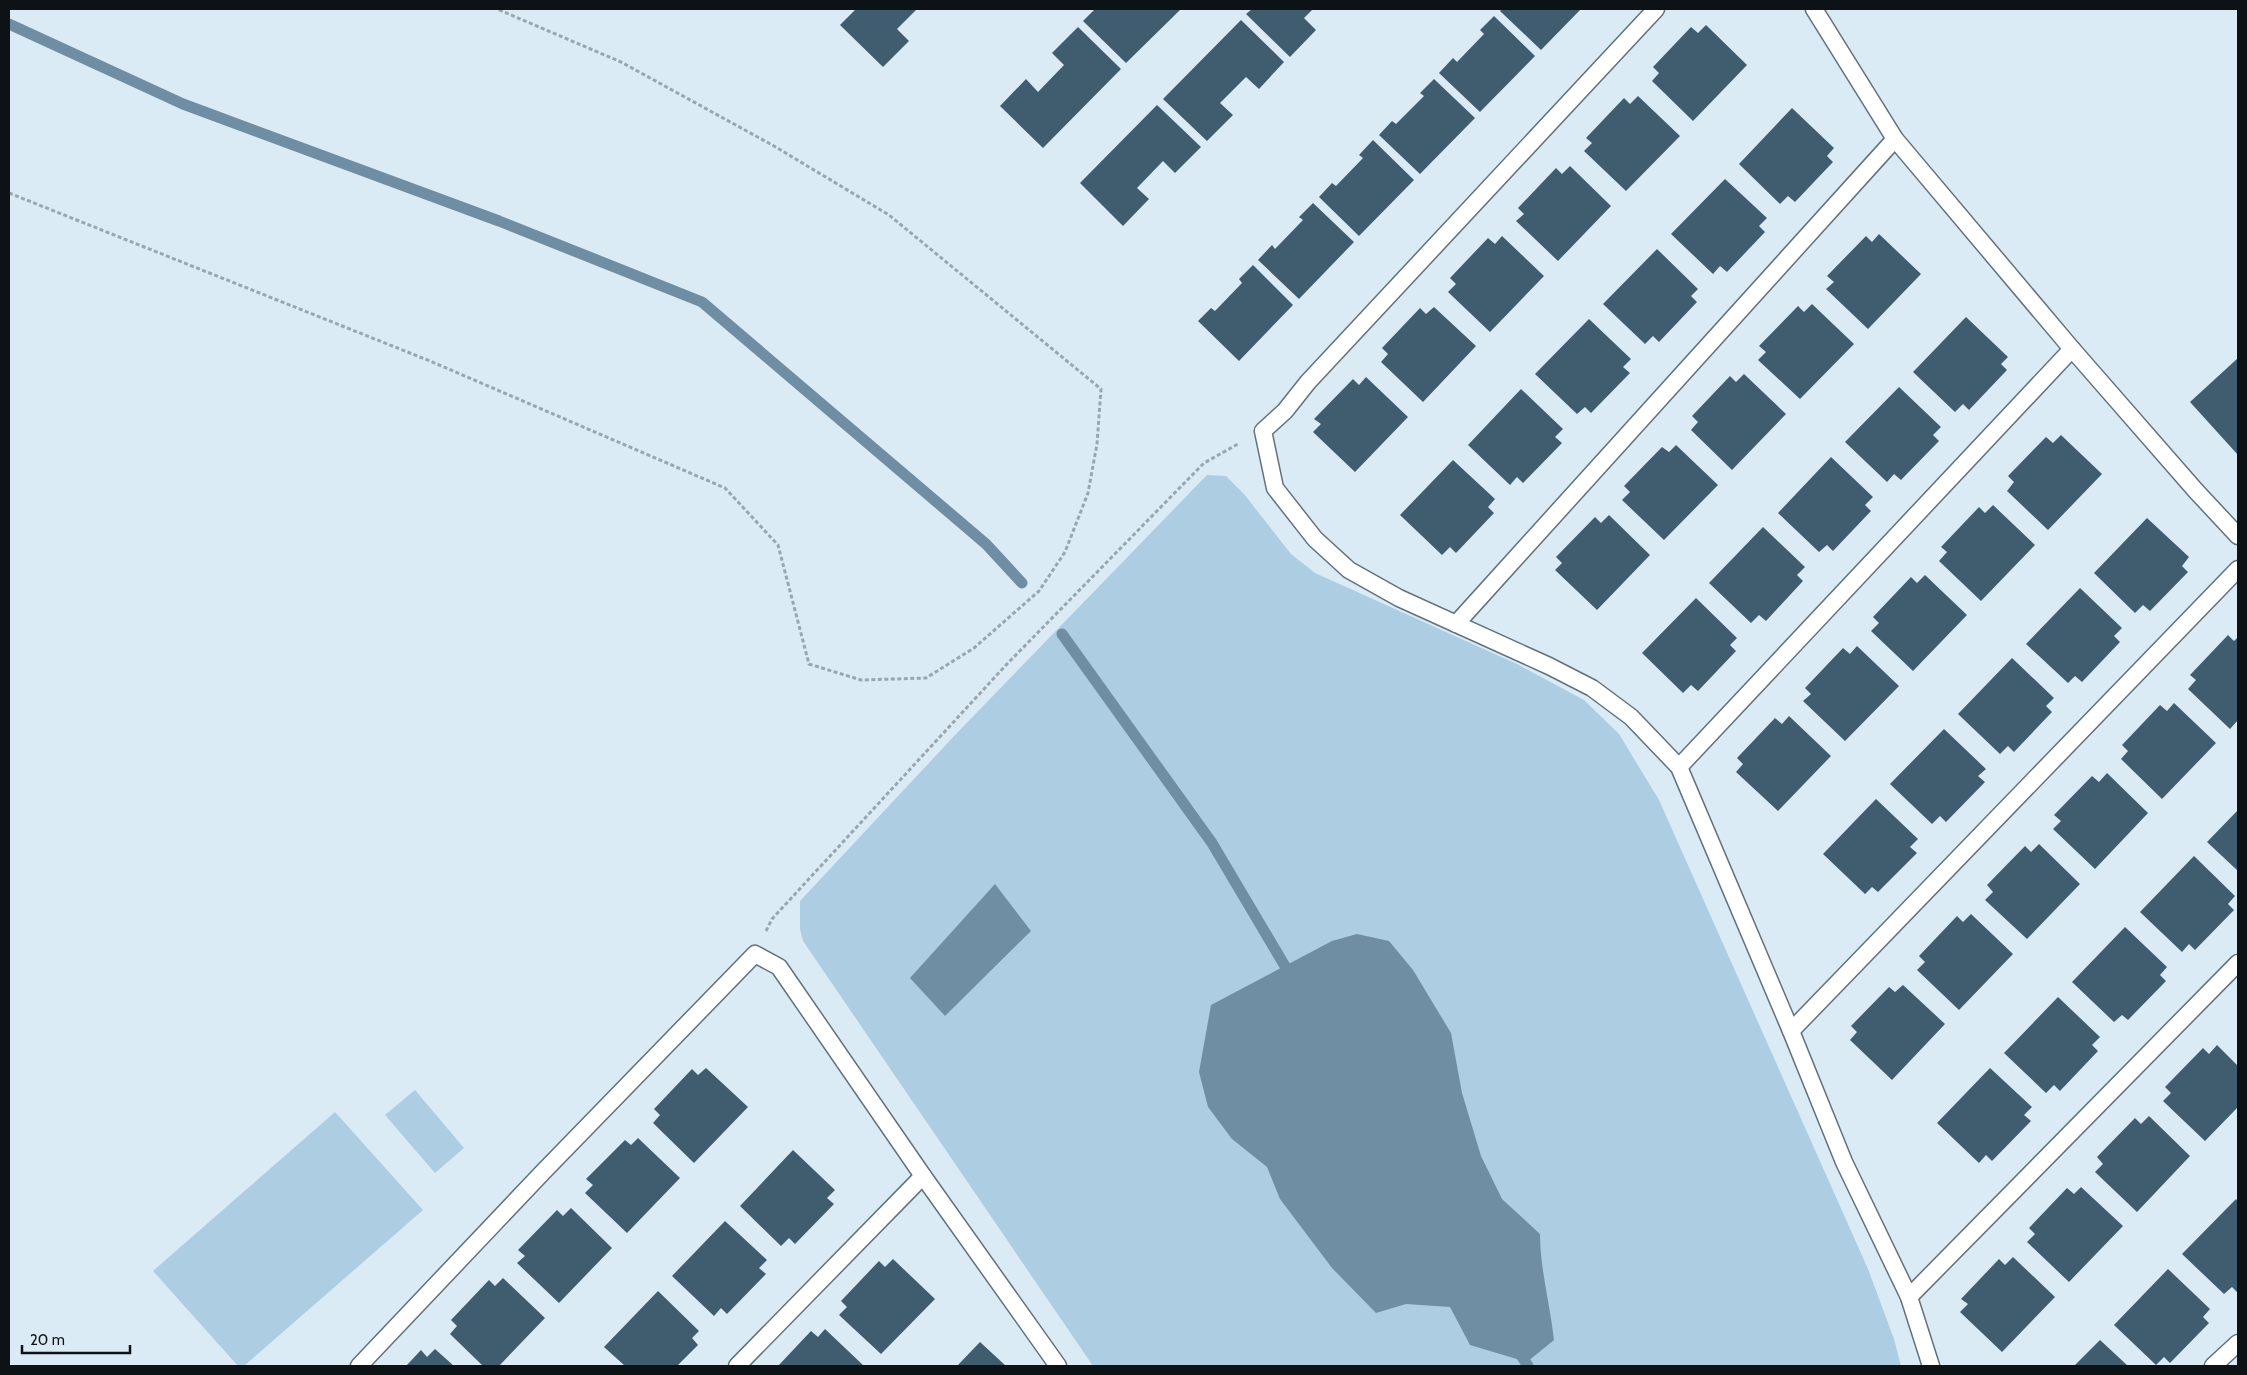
<svg xmlns="http://www.w3.org/2000/svg" width="2247" height="1375" font-family="Cabin,sans-serif">
<rect width="100%" height="100%" fill="#dbebf6"/>
<g fill="#adcde3">
<path d="M1207 475 1226 476 1244 494 1291 554 1315 573 1517 664 1584 700 1619 734 1659 800 1868 1269 1894 1339 1901 1366H1093L803 941 800 929V901L956 734Z"/>
<path d="M415 1090 464 1148 435 1173 385 1115Z"/>
<path d="M335 1112 423 1210 244 1366H238L153 1271Z"/>
</g>
<g fill="#708ea3">
<path d="M995 884 1031 931 945 1016 910 978Z"/>
<path d="M1357 934 1389 941 1413 970 1451 1033 1462 1093 1481 1156 1502 1199 1540 1234C1540 1269 1550 1304 1554 1340L1527 1362 1470 1345 1450 1307 1406 1304 1376 1313 1332 1268 1280 1199 1267 1167 1232 1139 1208 1107 1199 1072 1211 1005 1332 941Z"/>
</g>
<g fill="none" stroke-linecap="round" stroke-linejoin="round">
<g stroke="#708ea3" stroke-width="11">
<path d="M9 24 183 104 499 221 702 302 986 544 1022 583"/>
<path d="M1062 634 1212 843 1292 978"/>
<path d="M1517 1349 1528 1366"/>
</g>
</g>
<g fill="#405d70">
<path d="M856 9H917L897 29 909 41 883 67 840 25Z"/>
<path d="M1095 9H1181L1126 63 1083 21Z"/>
<path d="M1252 9H1313L1304 18 1316 30 1290 57 1246 14Z"/>
<path d="M1502 9H1581L1541 50 1500 11Z"/>
<path d="M1494 16 1535 56 1480 112 1439 73 1453 58 1457 62 1484 34 1480 30Z"/>
<path d="M1241 20 1284 62 1259 89 1246 77 1220 103 1233 115 1207 141 1163 99Z"/>
<path d="M1706 25 1747 65 1693 121 1652 81 1659 73 1653 67 1691 27 1698 33Z"/>
<path d="M1078 27 1121 69 1043 148 1000 106 1026 79 1038 92 1064 65 1052 53Z"/>
<path d="M1434 79 1475 118 1420 174 1379 135 1392 121 1396 124 1424 96 1420 93Z"/>
<path d="M1638 96 1680 136 1626 191 1584 151 1592 143 1586 138 1624 98 1630 104Z"/>
<path d="M1157 105 1201 147 1175 173 1163 161 1137 188 1149 199 1123 226 1080 183Z"/>
<path d="M1792 108 1834 148 1827 156 1833 162 1795 202 1788 196 1780 204 1739 164Z"/>
<path d="M1373 140 1414 180 1359 236 1319 197 1332 183 1336 186 1363 158 1359 155Z"/>
<path d="M1570 166 1611 206 1558 261 1516 221 1524 214 1518 208 1556 168 1562 174Z"/>
<path d="M1725 179 1767 218 1759 226 1765 232 1727 272 1720 266 1713 274 1671 234Z"/>
<path d="M1313 203 1354 242 1299 299 1258 260 1272 245 1275 249 1303 220 1299 217Z"/>
<path d="M1879 234 1921 274 1868 329 1826 289 1834 282 1827 276 1866 236 1872 242Z"/>
<path d="M1502 236 1544 276 1490 332 1448 292 1456 284 1450 278 1488 238 1495 244Z"/>
<path d="M1657 249 1698 289 1691 296 1697 302 1659 342 1653 336 1645 344 1603 304Z"/>
<path d="M1253 265 1293 305 1239 361 1198 321 1211 308 1215 311 1242 283 1239 279Z"/>
<path d="M1812 304 1854 344 1800 399 1758 360 1766 352 1759 346 1798 306 1804 312Z"/>
<path d="M1434 307 1476 346 1423 402 1381 362 1388 354 1382 348 1420 308 1426 314Z"/>
<path d="M1966 317 2008 357 2001 364 2007 370 1969 410 1963 404 1955 412 1913 372Z"/>
<path d="M1589 319 1631 359 1623 367 1630 373 1591 413 1585 407 1577 414 1535 374Z"/>
<path d="M2238 358V455L2190 402Z"/>
<path d="M1744 374 1786 414 1732 470 1691 430 1698 422 1692 416 1730 376 1736 382Z"/>
<path d="M1366 377 1408 417 1355 472 1313 432 1321 424 1314 419 1353 379 1359 385Z"/>
<path d="M1899 387 1941 427 1933 435 1939 441 1901 480 1894 474 1887 482 1845 442Z"/>
<path d="M1521 389 1563 429 1555 437 1562 443 1523 483 1517 477 1510 485 1468 445Z"/>
<path d="M2061 435 2102 474 2048 530 2007 491 2014 482 2008 476 2046 437 2053 443Z"/>
<path d="M1676 445 1718 485 1664 540 1622 500 1630 492 1624 486 1662 447 1669 452Z"/>
<path d="M1831 457 1873 497 1865 505 1871 511 1833 551 1827 545 1819 552 1778 513Z"/>
<path d="M1453 460 1495 499 1488 507 1494 513 1456 553 1450 547 1442 555 1400 515Z"/>
<path d="M1993 505 2035 545 1981 601 1939 561 1947 552 1941 547 1979 507 1985 513Z"/>
<path d="M1609 515 1650 555 1597 610 1555 570 1562 563 1556 557 1595 517 1601 523Z"/>
<path d="M2147 518 2189 557 2182 566 2188 572 2150 611 2143 605 2135 613 2094 573Z"/>
<path d="M1763 527 1805 567 1797 575 1803 581 1766 621 1759 615 1751 623 1709 583Z"/>
<path d="M1925 575 1967 615 1913 671 1871 631 1879 623 1873 617 1911 577 1917 583Z"/>
<path d="M2080 588 2122 628 2114 636 2120 642 2082 682 2075 676 2068 683 2026 644Z"/>
<path d="M1696 598 1737 638 1730 645 1736 651 1698 691 1691 685 1683 693 1642 653Z"/>
<path d="M2228 635 2234 641 2238 637V720L2230 729 2188 689 2196 680 2190 675Z"/>
<path d="M1857 646 1899 686 1845 741 1803 701 1811 694 1805 688 1843 648 1850 654Z"/>
<path d="M2012 658 2054 698 2046 706 2052 712 2014 752 2008 746 2000 754 1958 714Z"/>
<path d="M2174 703 2216 743 2162 799 2121 759 2128 751 2122 745 2160 705 2167 711Z"/>
<path d="M1789 716 1831 756 1778 811 1736 772 1743 764 1737 758 1775 718 1782 724Z"/>
<path d="M1944 729 1986 769 1978 776 1985 782 1946 822 1940 816 1932 824 1890 784Z"/>
<path d="M2107 773 2148 813 2095 869 2053 829 2061 821 2054 815 2092 776 2099 782Z"/>
<path d="M1876 799 1918 839 1910 847 1917 853 1878 892 1872 887 1865 894 1823 854Z"/>
<path d="M2238 810V871L2207 842Z"/>
<path d="M2039 844 2080 884 2027 939 1985 900 1993 892 1987 885 2025 846 2031 852Z"/>
<path d="M2194 856 2235 896 2228 904 2234 910 2195 950 2189 944 2182 952 2140 912Z"/>
<path d="M1971 914 2013 954 1959 1010 1917 970 1925 962 1919 956 1957 916 1963 922Z"/>
<path d="M2125 927 2167 967 2160 975 2166 981 2128 1020 2122 1015 2114 1022 2072 982Z"/>
<path d="M1903 985 1945 1024 1892 1080 1850 1040 1857 1032 1851 1026 1889 987 1895 992Z"/>
<path d="M2058 997 2100 1037 2092 1045 2098 1051 2060 1091 2054 1085 2046 1093 2004 1053Z"/>
<path d="M2217 1045 2238 1066V1107L2205 1141 2163 1101 2171 1093 2165 1087 2203 1048 2209 1054Z"/>
<path d="M706 1068 748 1107 694 1163 653 1123 660 1115 654 1109 692 1069 698 1075Z"/>
<path d="M1990 1068 2032 1107 2024 1115 2031 1121 1992 1161 1986 1155 1979 1163 1937 1123Z"/>
<path d="M2149 1116 2190 1156 2137 1212 2095 1172 2103 1164 2097 1157 2135 1118 2141 1124Z"/>
<path d="M638 1138 680 1178 627 1233 585 1193 593 1185 586 1179 625 1140 631 1145Z"/>
<path d="M793 1150 835 1190 827 1198 834 1204 795 1244 789 1238 781 1246 740 1206Z"/>
<path d="M2081 1187 2123 1226 2069 1282 2027 1242 2035 1234 2029 1228 2067 1188 2074 1194Z"/>
<path d="M2236 1199 2238 1202V1293L2232 1287 2224 1294 2182 1254Z"/>
<path d="M571 1208 612 1248 559 1303 517 1263 525 1256 518 1250 557 1210 563 1216Z"/>
<path d="M725 1221 767 1260 759 1268 766 1274 727 1314 721 1308 714 1316 672 1276Z"/>
<path d="M2013 1257 2055 1297 2002 1352 1960 1312 1968 1304 1961 1299 1999 1259 2005 1265Z"/>
<path d="M893 1259 935 1299 881 1354 839 1315 847 1307 841 1301 879 1261 885 1267Z"/>
<path d="M2168 1269 2210 1309 2203 1317 2209 1323 2170 1363 2164 1357 2156 1365 2114 1325Z"/>
<path d="M503 1278 545 1318 499 1366H483L450 1334 457 1326 451 1320 489 1280 495 1286Z"/>
<path d="M658 1291 699 1331 692 1338 698 1345 677 1366H625L604 1347Z"/>
<path d="M825 1329 864 1366H778L811 1331 818 1337Z"/>
<path d="M2100 1340 2128 1366H2074Z"/>
<path d="M980 1342 1006 1366H957Z"/>
<path d="M435 1349 454 1366H406L421 1350 427 1357Z"/>
</g>
<g fill="none" stroke-linecap="round" stroke-linejoin="round">
<g stroke="#63717a" stroke-width="19">
<g id="lane">
<path d="M1656 9 1308 382 1285 411 1263 431 1275 488 1315 539 1349 570 1399 598 1549 666 1592 688 1631 717 1679 767 1791 1031 1844 1162 1909 1297 1931 1366"/>
<path d="M1814 9 1895 139 2072 349 2196 491 2238 536"/>
<path d="M1456 624 1895 139"/>
<path d="M1679 767 2072 349"/>
<path d="M1791 1031 2238 569"/>
<path d="M1909 1297 2238 963"/>
<path d="M359 1366 543 1172 755 954 779 967 923 1176 1058 1366"/>
<path d="M737 1366 923 1176"/>
<path d="M2213 1366 2238 1343"/>
</g>
</g>
<g stroke="#9aa6af" stroke-width="3" stroke-dasharray="4 2.5" stroke-linecap="butt">
<path d="M9 193 430 361 725 488 778 545 809 664 861 680 926 678 974 648 1039 591 1065 552 1088 493 1097 444 1101 389 889 215 774 146 621 62 497 9"/>
<path d="M766 931 772 919 1007 664 1204 463 1238 444"/>
</g>
<use href="#lane" stroke="#fff" stroke-width="16"/>
</g>
<rect width="2247" height="1375" fill="none" stroke="#0d1216" stroke-width="20"/>
<path d="M22 1345v8h108v-8" fill="none" stroke="#0d1216" stroke-width="2.5"/>
<text x="30" y="1345" font-size="15" fill="#0d1216" stroke="#dbebf6" stroke-width="4" paint-order="stroke">20 m</text>
</svg>
